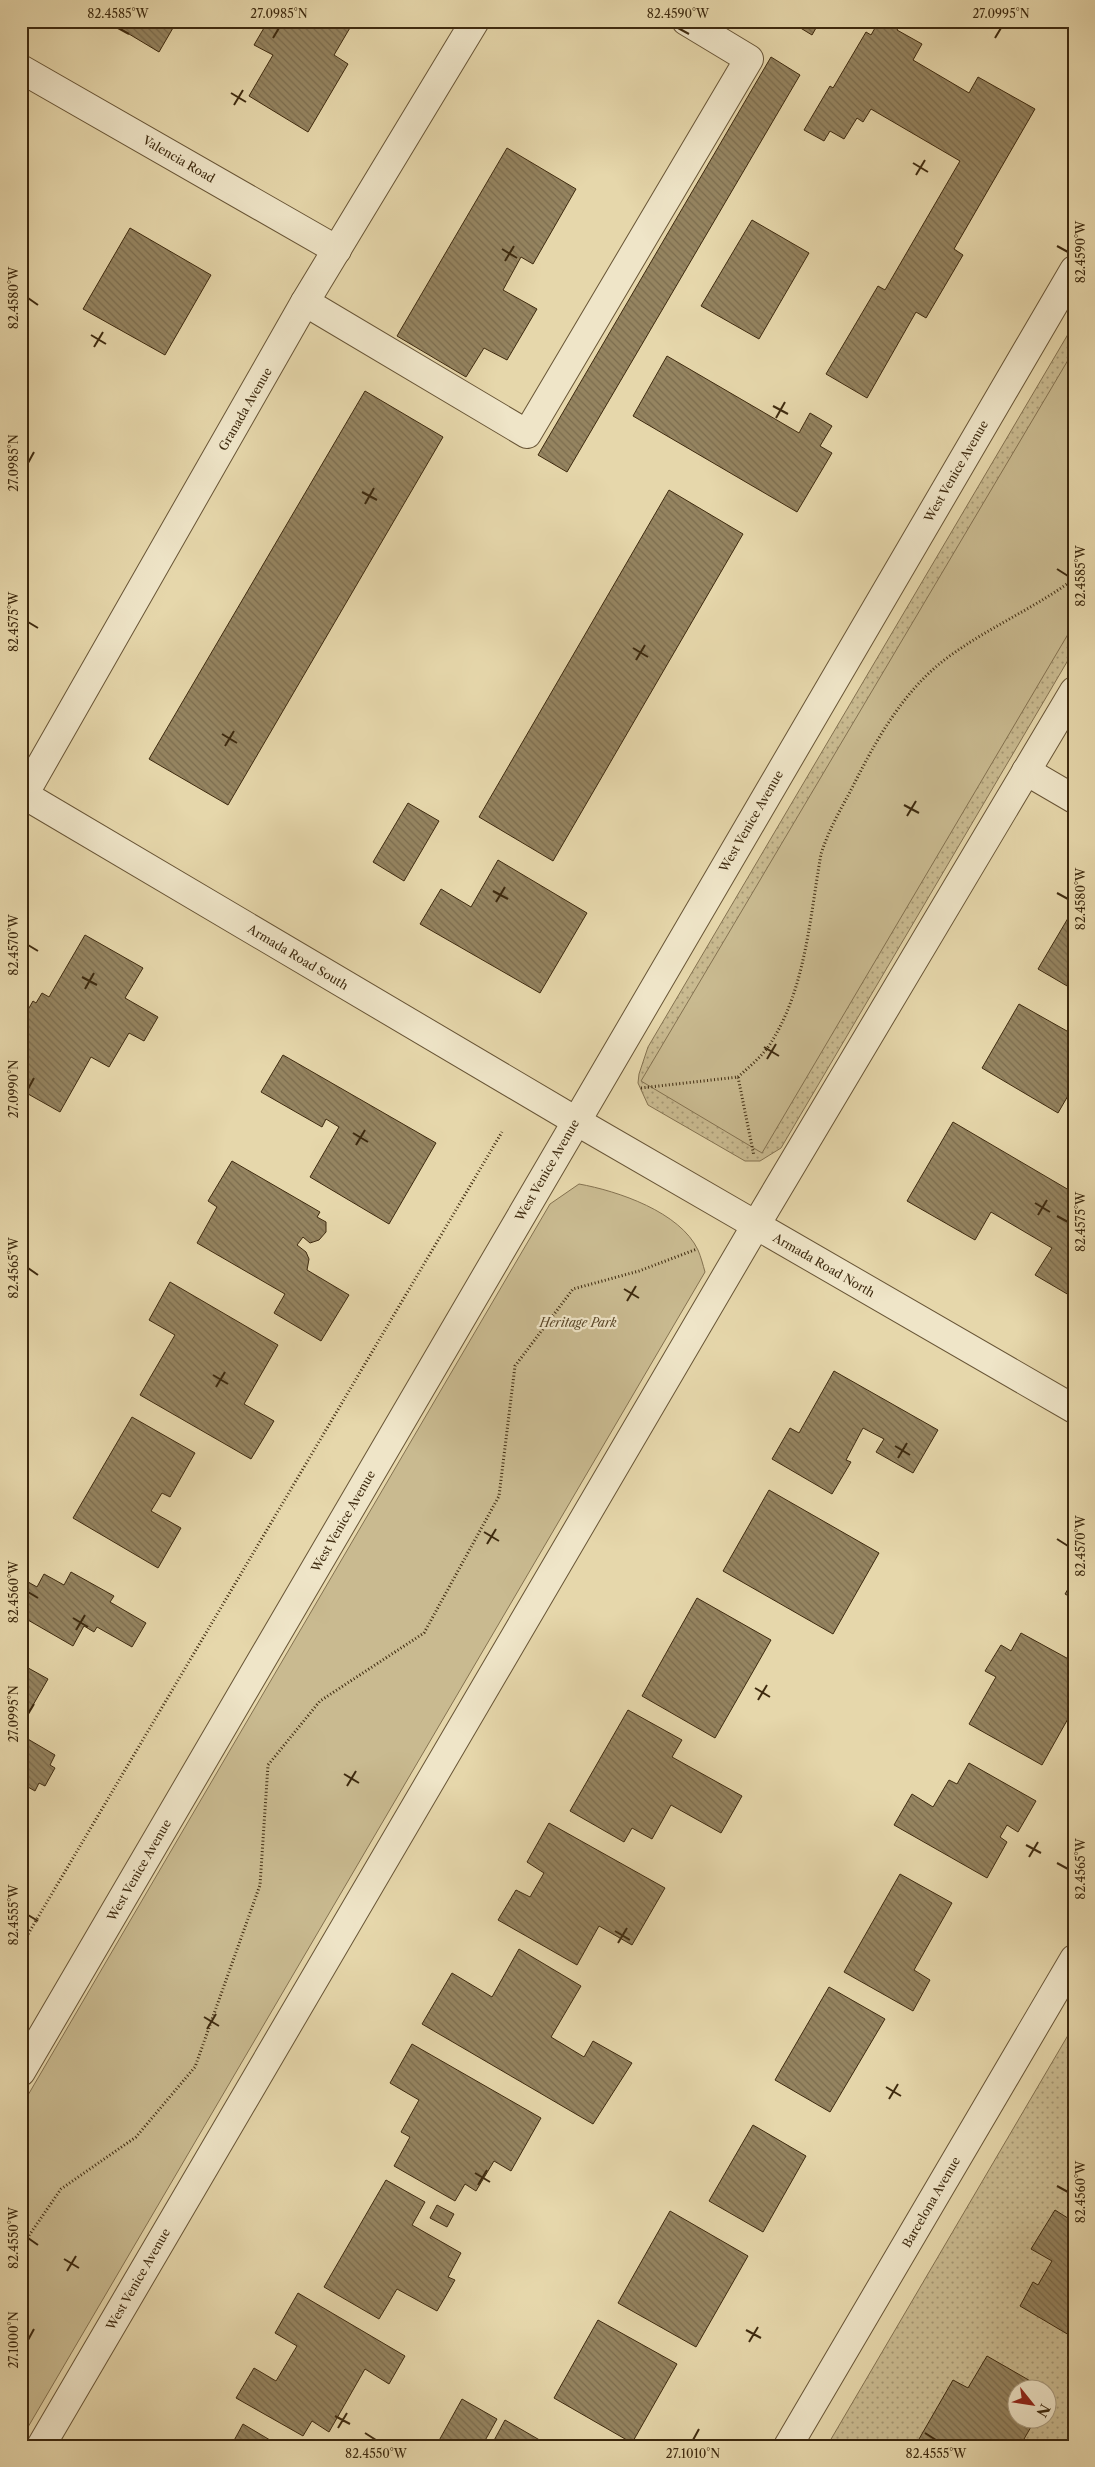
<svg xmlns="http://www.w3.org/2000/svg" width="1095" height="2467" font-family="'Libre Caslon Text',serif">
<defs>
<pattern id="grass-dots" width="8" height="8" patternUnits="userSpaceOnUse" patternTransform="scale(1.25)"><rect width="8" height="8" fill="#c9ba90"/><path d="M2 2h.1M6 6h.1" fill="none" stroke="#a59774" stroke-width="1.8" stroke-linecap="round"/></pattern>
<pattern id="building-back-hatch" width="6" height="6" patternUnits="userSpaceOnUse" patternTransform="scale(1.25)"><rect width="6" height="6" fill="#958460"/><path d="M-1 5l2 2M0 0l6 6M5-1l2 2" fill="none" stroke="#7b6c4e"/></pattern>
</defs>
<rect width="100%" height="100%" fill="#e6d7ab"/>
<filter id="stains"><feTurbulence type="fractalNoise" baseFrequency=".004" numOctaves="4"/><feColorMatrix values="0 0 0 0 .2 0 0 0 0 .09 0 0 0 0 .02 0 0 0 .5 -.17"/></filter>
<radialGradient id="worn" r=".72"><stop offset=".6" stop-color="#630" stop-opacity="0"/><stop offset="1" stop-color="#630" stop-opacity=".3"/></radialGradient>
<g fill="url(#grass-dots)" stroke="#847250" fill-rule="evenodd">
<path d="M1074 324V650L781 1148 760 1161H745L648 1105 638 1083 639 1074 648 1047Z"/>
<path d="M1074 2025V2446H827ZM1018 2390H1048V2420H1018Z"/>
</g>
<g fill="#c9ba90" stroke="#847250">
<path d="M1074 350V624L762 1153 641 1081Z"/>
<path d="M579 1184C618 1191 680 1212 698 1250 701 1257 703 1265 705 1272L21 2439V2107L550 1204Z"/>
</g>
<g fill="url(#building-back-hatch)" stroke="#3e2a0f">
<path d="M116 21H177L159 52 114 25Z"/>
<path d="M268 21H354L334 55 348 64 308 132 249 96 273 55 254 45Z"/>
<path d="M789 21H820L812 35Z"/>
<path d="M879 21 888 25 890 21H902L897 30 922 44 913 60 969 93 978 77 1035 109 954 249 963 255 926 318 916 312 867 398 826 374 878 286 885 290 960 161 871 109 863 122 857 118 844 139 830 131 824 141 804 130 830 86 833 88 866 32 871 35Z"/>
<path d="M771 57 800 75 567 472 538 455Z"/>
<path d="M507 148 576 189 533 264 521 257 503 290 537 309 507 360 484 348 466 377 397 336Z"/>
<path d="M752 220 809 253 759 339 701 306Z"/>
<path d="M130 228 211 275 165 355 83 309Z"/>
<path d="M667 356 799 433 810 413 832 426 820 446 832 453 797 512 633 416Z"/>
<path d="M365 391 443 437 228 805 149 759Z"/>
<path d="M669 490 743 534 553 861 479 817Z"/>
<path d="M408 803 439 821 404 881 373 862Z"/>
<path d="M498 860 587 913 540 993 420 924 441 889 471 907Z"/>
<path d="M1074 908V990L1038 969Z"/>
<path d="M85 935 143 968 125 998 158 1017 144 1041 129 1033 109 1067 91 1057 60 1112 21 1090V1022L33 1001 36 1003 42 993 49 997Z"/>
<path d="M1019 1004 1074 1035V1097L1069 1094 1058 1113 982 1068Z"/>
<path d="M283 1055 436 1143 389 1224 310 1177 339 1127 326 1119 322 1127 261 1092Z"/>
<path d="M953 1122 1074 1193V1298L1035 1275 1052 1248 991 1212 975 1240 907 1201Z"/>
<path d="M232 1161 320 1212 317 1217 326 1222V1232L319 1240 310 1243 303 1237 297 1245 306 1252 309 1259 307 1270 349 1295 321 1341 274 1313 285 1294 197 1243 217 1207 208 1201Z"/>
<path d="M170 1282 278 1345 244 1404 274 1421 251 1459 140 1395 175 1335 149 1320Z"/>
<path d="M834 1371 938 1430 913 1473 876 1452 884 1439 863 1428 846 1460 851 1462 832 1494 772 1459 790 1428 799 1433Z"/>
<path d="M132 1417 195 1453 170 1497 162 1493 151 1511 181 1528 158 1568 73 1518Z"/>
<path d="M769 1490 879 1553 833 1634 723 1571Z"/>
<path d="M71 1572 114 1596 110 1602 146 1623 132 1647 97 1627 94 1632 84 1626 73 1646 21 1616V1578L37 1587 44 1574 64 1585Z"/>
<path d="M1074 1579V1599L1065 1594Z"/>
<path d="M697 1598 771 1640 715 1738 642 1696Z"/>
<path d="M1021 1633 1074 1662V1708L1042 1765 969 1724 996 1677 985 1671 1001 1645 1011 1651Z"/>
<path d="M21 1664 48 1679 21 1726Z"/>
<path d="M628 1710 682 1740 672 1757 742 1796 721 1833 671 1805 652 1839 632 1828 624 1842 570 1811Z"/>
<path d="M21 1735 55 1755 50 1765 55 1768 45 1786 39 1783 35 1791 21 1783Z"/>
<path d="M969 1763 1036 1801 1018 1832 1007 1825 1000 1837 1007 1842 987 1878 894 1825 912 1794 933 1807 949 1780 957 1784Z"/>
<path d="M549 1823 665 1888 632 1945 599 1926 577 1965 498 1920 516 1890 530 1897 544 1873 527 1862Z"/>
<path d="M900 1874 952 1903 914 1970 930 1980 913 2011 844 1972Z"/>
<path d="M519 1949 581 1986 551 2037 584 2057 593 2041 632 2063 593 2124 422 2024 452 1973 492 1997Z"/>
<path d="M829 1987 885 2019 830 2112 775 2080Z"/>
<path d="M412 2044 541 2118 511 2171 494 2161 476 2191 465 2184 455 2201 394 2166 410 2137 401 2132 419 2100 390 2083Z"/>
<path d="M753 2125 806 2156 763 2232 709 2201Z"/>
<path d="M386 2180 425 2202 412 2225 461 2253 448 2277 455 2280 437 2311 397 2289 379 2319 324 2287Z"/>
<path d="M437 2205 454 2214 447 2227 430 2218Z"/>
<path d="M1055 2210 1074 2222V2338L1020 2306 1033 2282 1038 2285 1052 2261 1031 2249Z"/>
<path d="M670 2211 748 2256 696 2347 618 2303Z"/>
<path d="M298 2293 405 2356 389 2384 365 2369 329 2432 312 2421 303 2436 236 2398 254 2368 276 2381 297 2346 275 2333Z"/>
<path d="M598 2320 677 2364 632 2443 554 2398Z"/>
<path d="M987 2356 1046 2390H1018V2420H1035L1024 2439 1031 2443 1029 2446H915L953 2380 968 2388Z"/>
<path d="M462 2399 497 2419 482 2446H436Z"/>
<path d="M505 2420 550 2446H491Z"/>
<path d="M243 2424 280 2446H231Z"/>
</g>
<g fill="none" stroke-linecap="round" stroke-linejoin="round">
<g stroke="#685536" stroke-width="30">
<g id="minor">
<path d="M21 69 337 250"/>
<path d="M305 302 527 434 749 59 686 21"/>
<path d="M1026 771 1074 799"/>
<path d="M21 793 576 1121 1074 1409"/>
<path d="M21 800 305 302 475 21"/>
<path d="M21 2072 1074 270"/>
<path d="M41 2446 756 1225 1074 691"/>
<path d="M788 2446 1074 1959"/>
</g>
</g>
<g stroke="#3e2a0f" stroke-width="3" stroke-dasharray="1 2.5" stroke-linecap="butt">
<path d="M738 1077C750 1066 764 1055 772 1041 806 986 810 916 821 854 828 832 839 812 850 792 876 740 905 686 954 653 992 626 1036 607 1074 579"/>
<path d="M641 1088 738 1077 754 1156"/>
<path d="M21 1946 502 1132"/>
<path d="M21 2247 61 2189 136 2137 195 2067 260 1885 268 1765 320 1701 424 1633 499 1496 515 1366 573 1289 639 1271 697 1249"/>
</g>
<use href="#minor" stroke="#efe5c8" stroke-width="28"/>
</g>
<path fill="none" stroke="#3e2a0f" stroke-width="2" d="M118 28 129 34M678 28 689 34M273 38 279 28M995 38 1001 28M231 93 246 102M234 105 243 90M913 163 928 172M916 175 925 160M1057 246 1068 252M502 249 517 258M505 261 514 246M28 298 38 305M91 335 106 344M94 347 103 332M773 406 788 414M776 418 785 402M28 463 34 452M362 492 377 500M365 504 374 488M1057 569 1068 576M28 622 38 628M633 648 648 657M636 660 645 645M222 734 237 743M225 746 234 731M904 805 919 813M907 816 916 801M493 891 508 899M1057 893 1068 899M496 902 505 887M28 945 38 951M82 977 97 985M85 989 94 973M764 1047 779 1056M767 1059 776 1044M28 1089 34 1078M353 1133 368 1142M356 1145 365 1130M1035 1203 1050 1212M1038 1215 1047 1200M1057 1216 1068 1222M28 1268 38 1275M624 1289 639 1298M627 1301 636 1286M213 1375 228 1384M216 1387 225 1372M895 1446 910 1455M898 1458 907 1443M484 1532 499 1541M1057 1539 1068 1546M487 1544 496 1529M28 1592 38 1598M73 1618 88 1627M76 1630 85 1615M755 1688 770 1697M758 1700 767 1685M28 1714 34 1704M344 1774 359 1783M347 1786 356 1771M1026 1845 1041 1853M1029 1857 1038 1842M1057 1863 1068 1869M28 1915 38 1921M615 1931 630 1940M618 1943 627 1928M204 2017 219 2026M207 2029 216 2014M886 2087 901 2096M889 2099 898 2084M475 2173 490 2182M478 2185 487 2170M1057 2186 1068 2192M28 2238 38 2245M64 2259 79 2268M67 2271 76 2256M746 2330 761 2338M28 2340 34 2329M749 2342 758 2327M335 2416 350 2424M338 2428 347 2413M365 2433 376 2440M925 2433 936 2440M693 2440 699 2429"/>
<g text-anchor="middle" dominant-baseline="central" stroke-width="4.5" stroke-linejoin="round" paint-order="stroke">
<g font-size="12" fill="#3e2a0f" stroke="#efe5c8">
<text transform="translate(179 159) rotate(30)">Valencia Road</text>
<text transform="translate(245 409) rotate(-60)">Granada Avenue</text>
<text transform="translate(956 471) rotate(-60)">West Venice Avenue</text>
<text transform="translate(751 821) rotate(-60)">West Venice Avenue</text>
<text transform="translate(298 957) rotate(31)">Armada Road South</text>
<text transform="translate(547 1170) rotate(-60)">West Venice Avenue</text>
<text transform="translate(824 1265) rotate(30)">Armada Road North</text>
<text transform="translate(343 1521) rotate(-60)">West Venice Avenue</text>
<text transform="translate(139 1870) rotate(-60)">West Venice Avenue</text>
<text transform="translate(931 2202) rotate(-60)">Barcelona Avenue</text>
<text transform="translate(138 2279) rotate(-60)">West Venice Avenue</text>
</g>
<g font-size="12" font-style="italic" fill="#5a4729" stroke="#efe5c8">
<text x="578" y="1322">Heritage Park</text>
</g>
</g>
<rect width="1095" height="2467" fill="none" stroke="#e6d7ab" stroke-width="55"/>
<g transform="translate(1032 2404) rotate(120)"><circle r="24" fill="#efe5c8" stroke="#a89a7e"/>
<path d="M0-4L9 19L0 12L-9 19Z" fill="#8f2418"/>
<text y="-8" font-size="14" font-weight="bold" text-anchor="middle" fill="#3e2a0f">N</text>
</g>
<rect x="28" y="28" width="1040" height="2412" fill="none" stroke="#3e2a0f" stroke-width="2"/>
<g font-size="12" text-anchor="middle" fill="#3e2a0f">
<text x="118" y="18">82.4585°W</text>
<text x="279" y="18">27.0985°N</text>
<text x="678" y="18">82.4590°W</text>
<text x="1001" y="18">27.0995°N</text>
<text transform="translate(1081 252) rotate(-90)" y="4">82.4590°W</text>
<text transform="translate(14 298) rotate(-90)" y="4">82.4580°W</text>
<text transform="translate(14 463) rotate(-90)" y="4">27.0985°N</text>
<text transform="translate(1081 576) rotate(-90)" y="4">82.4585°W</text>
<text transform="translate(14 622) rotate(-90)" y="4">82.4575°W</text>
<text transform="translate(1081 899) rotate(-90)" y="4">82.4580°W</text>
<text transform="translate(14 945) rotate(-90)" y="4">82.4570°W</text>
<text transform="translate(14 1089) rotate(-90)" y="4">27.0990°N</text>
<text transform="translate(1081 1222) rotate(-90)" y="4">82.4575°W</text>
<text transform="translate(14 1268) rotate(-90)" y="4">82.4565°W</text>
<text transform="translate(1081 1546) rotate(-90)" y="4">82.4570°W</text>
<text transform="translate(14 1592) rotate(-90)" y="4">82.4560°W</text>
<text transform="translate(14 1714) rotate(-90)" y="4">27.0995°N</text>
<text transform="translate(1081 1869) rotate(-90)" y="4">82.4565°W</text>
<text transform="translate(14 1915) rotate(-90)" y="4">82.4555°W</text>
<text transform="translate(1081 2192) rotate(-90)" y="4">82.4560°W</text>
<text transform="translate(14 2238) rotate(-90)" y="4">82.4550°W</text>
<text transform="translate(14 2340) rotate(-90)" y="4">27.1000°N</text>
<text x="376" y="2458">82.4550°W</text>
<text x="693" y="2458">27.1010°N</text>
<text x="936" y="2458">82.4555°W</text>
</g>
<rect width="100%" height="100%" filter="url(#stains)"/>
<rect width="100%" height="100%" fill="url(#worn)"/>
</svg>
